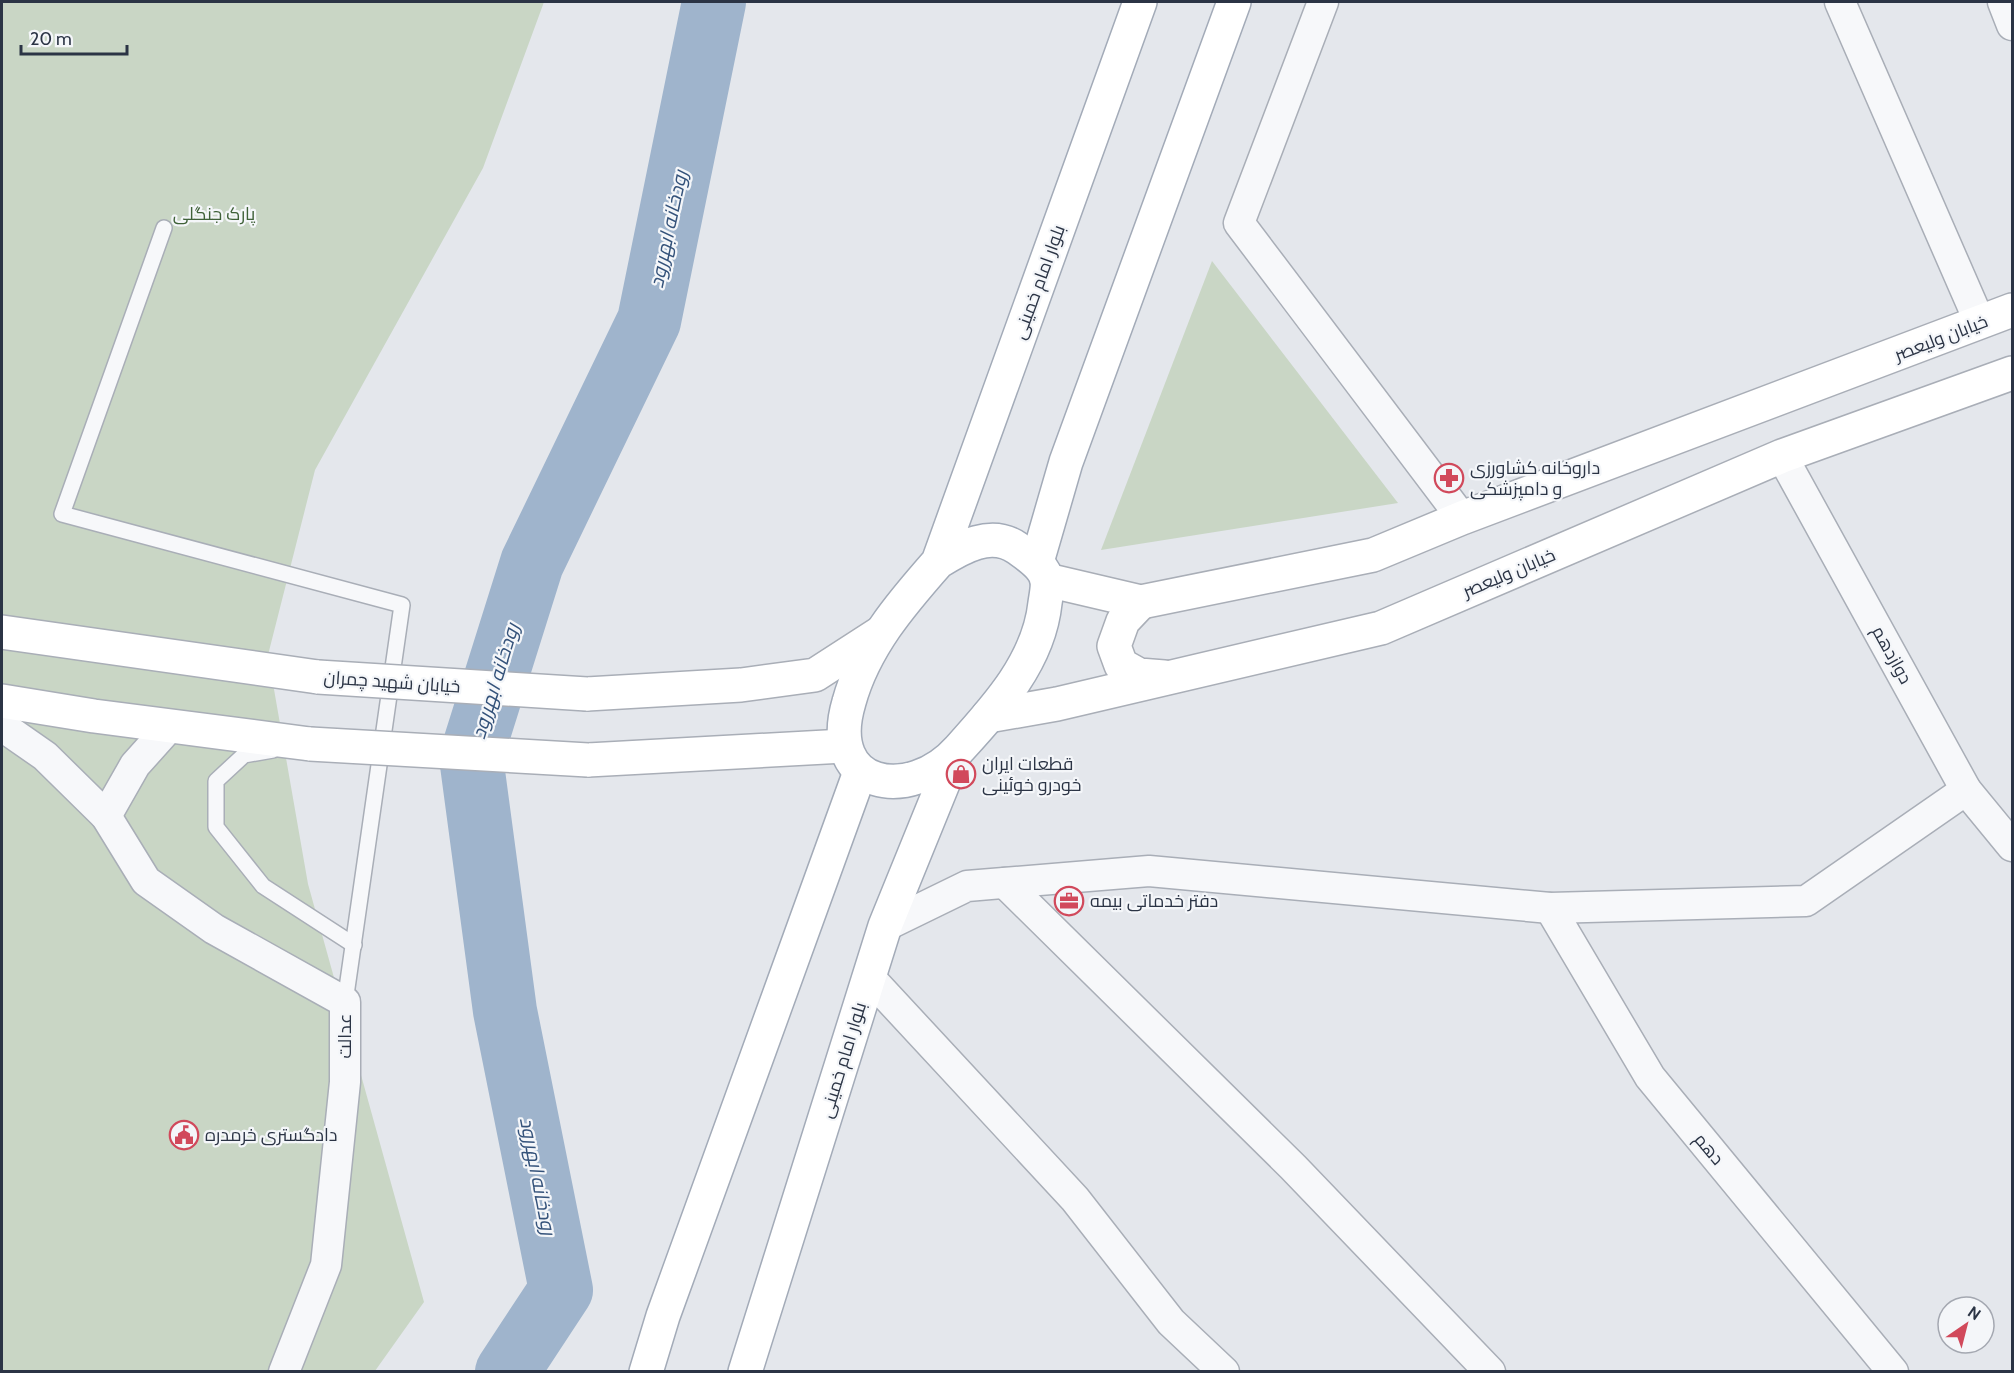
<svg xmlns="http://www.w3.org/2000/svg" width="2014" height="1373" font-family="Cabin,Cairo,sans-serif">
<rect width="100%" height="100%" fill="#e4e7ec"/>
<g fill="#c9d6c5">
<path d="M2 2H544L483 168 315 470 268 655 308 884 424 1302 375 1371 2 1372Z"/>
<path d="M1212 261 1398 503 1101 550Z"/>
</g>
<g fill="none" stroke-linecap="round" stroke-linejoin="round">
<path stroke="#9fb4cc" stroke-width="64" d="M507 1372 561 1290 505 1011 471 757 532 563 649 321 714 2"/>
<g stroke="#a9aeb7" stroke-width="18">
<g id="lane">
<path d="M164 228 62 514 402 605 345 1002"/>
<path d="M273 750 244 755 216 781V827L263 886 354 945"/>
</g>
</g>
<g stroke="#a9aeb7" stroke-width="33">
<g id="street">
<path d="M1323 2 1239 223 1462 518"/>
<path d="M1840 2 1980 323"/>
<path d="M2003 2 2012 25"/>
<path d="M1782 456 1966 790 2012 846"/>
<path d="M2 726 45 756 106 816 146 881 214 929 345 1002V1082L326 1265 284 1372"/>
<path d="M106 816 135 765 170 726"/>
<path d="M1005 883 1293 1167 1490 1372"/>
<path d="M1550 908 1650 1077 1893 1372"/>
<path d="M885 926 967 886 1149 871 1550 908 1806 901 1966 790"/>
<path d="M869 977 1075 1199 1171 1322 1224 1372"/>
</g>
</g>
<g stroke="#a9aeb7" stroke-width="36">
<g id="secondary">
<path d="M1047 580 1141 602 1373 555 1462 518 2012 310"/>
<path d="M1141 602 1123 621 1114 646 1121 665 1139 675 1164 677"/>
<path d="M2 632 318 677"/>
<path d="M587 694 741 685 815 675 880 633"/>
<path d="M2 701 94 716 310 744"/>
<path d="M988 716 1057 704 1381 628 1782 456 2012 373"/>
<path d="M588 760 844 746"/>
</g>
</g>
<g stroke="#a3abb8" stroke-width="36">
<g id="primary">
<path d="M938 562C962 547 991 530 1017 548 1028 556 1045 566 1047 581 1048 587 1046 596 1045 603 1039 661 997 707 959 749 910 804 823 789 849 702 864 647 901 604 938 562L1140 2"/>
<path d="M1037 562 1066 462 1234 2"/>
<path d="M646 1372 663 1316 860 772"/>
<path d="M745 1372 885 926 955 754"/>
</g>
</g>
<use href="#lane" stroke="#f7f8fa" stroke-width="15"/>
<use href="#street" stroke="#f7f8fa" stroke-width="30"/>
<use href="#secondary" stroke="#fff" stroke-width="33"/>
<use href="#primary" stroke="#fff" stroke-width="33"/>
<g stroke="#a9aeb7" stroke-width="36" stroke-linecap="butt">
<g id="secondary-bridge">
<path d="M318 677 587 694"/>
<path d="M310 744 588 760"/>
</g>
</g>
<use href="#secondary-bridge" stroke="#fff" stroke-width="33"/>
</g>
<defs>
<g id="pharmacy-ring" transform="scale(1.5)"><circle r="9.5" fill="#f4f6f9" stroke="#d1495b" stroke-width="1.5"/><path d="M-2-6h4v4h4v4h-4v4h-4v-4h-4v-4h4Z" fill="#d1495b"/></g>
<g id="shop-ring" transform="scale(1.5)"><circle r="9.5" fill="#f4f6f9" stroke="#d1495b" stroke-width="1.5"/><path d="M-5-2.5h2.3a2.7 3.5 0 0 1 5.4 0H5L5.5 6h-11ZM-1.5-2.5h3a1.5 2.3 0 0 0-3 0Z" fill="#d1495b"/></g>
<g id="office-ring" transform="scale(1.5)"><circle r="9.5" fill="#f4f6f9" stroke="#d1495b" stroke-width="1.5"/><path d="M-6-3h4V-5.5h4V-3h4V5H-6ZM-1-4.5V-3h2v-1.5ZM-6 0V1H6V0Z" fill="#d1495b"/></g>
<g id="civic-ring" transform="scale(1.5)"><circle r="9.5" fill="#f4f6f9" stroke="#d1495b" stroke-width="1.5"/><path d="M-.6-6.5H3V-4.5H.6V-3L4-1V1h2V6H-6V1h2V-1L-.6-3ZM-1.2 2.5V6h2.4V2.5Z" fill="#d1495b"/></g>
</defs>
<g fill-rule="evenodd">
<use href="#pharmacy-ring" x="1449" y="478"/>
<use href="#shop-ring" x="961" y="774"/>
<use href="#office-ring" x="1069" y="901"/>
<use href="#civic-ring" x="184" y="1135"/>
</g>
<g text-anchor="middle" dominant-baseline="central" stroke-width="4.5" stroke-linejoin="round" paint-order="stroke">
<g font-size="18" fill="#3f6138" stroke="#f4f6f9">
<text x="214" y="214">پارک جنگلی</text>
</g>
<g font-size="18" fill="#2b3445" stroke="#f4f6f9">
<text transform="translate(1039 282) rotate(-70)">بلوار امام خمینی</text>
<text transform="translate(1941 338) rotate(-21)">خیابان ولیعصر</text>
<text transform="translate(1509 573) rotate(-23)">خیابان ولیعصر</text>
<text transform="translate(1892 655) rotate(61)">دوازدهم</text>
<text transform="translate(392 682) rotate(4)">خیابان شهید چمران</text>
<text transform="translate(345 1036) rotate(-90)">عدالت</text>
<text transform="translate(843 1060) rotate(-73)">بلوار امام خمینی</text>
<text transform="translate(1709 1149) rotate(50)">دهم</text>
</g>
<g font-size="18" fill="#2b3445" stroke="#f4f6f9" text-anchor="start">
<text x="1470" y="468">داروخانه کشاورزی<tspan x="1470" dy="21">و دامپزشکی</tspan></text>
<text x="982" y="764">قطعات ایران<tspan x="982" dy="21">خودرو خوئینی</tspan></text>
<text x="1090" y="901">دفتر خدماتی بیمه</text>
<text x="205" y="1135">دادگستری خرمدره</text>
</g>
<g font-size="20" font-style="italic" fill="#34527a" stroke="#f4f6f9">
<text transform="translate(668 229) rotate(-78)">رودخانه ابهررود</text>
<text transform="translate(495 681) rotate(-73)">رودخانه ابهررود</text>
<text transform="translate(538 1176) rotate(79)">رودخانه ابهررود</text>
</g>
</g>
<rect width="2014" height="1373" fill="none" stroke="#2b3445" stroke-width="6"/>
<g transform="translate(1966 1325) rotate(35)"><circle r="28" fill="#f4f6f9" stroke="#a4a8b1" stroke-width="1.5"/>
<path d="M0-4.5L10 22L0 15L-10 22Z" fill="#d1495b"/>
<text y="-9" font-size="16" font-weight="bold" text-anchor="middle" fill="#2b3445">N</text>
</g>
<path d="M21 45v9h106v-9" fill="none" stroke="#2b3445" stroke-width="3"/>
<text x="30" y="45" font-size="18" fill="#2b3445" stroke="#f4f6f9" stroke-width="4.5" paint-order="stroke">20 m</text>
</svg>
